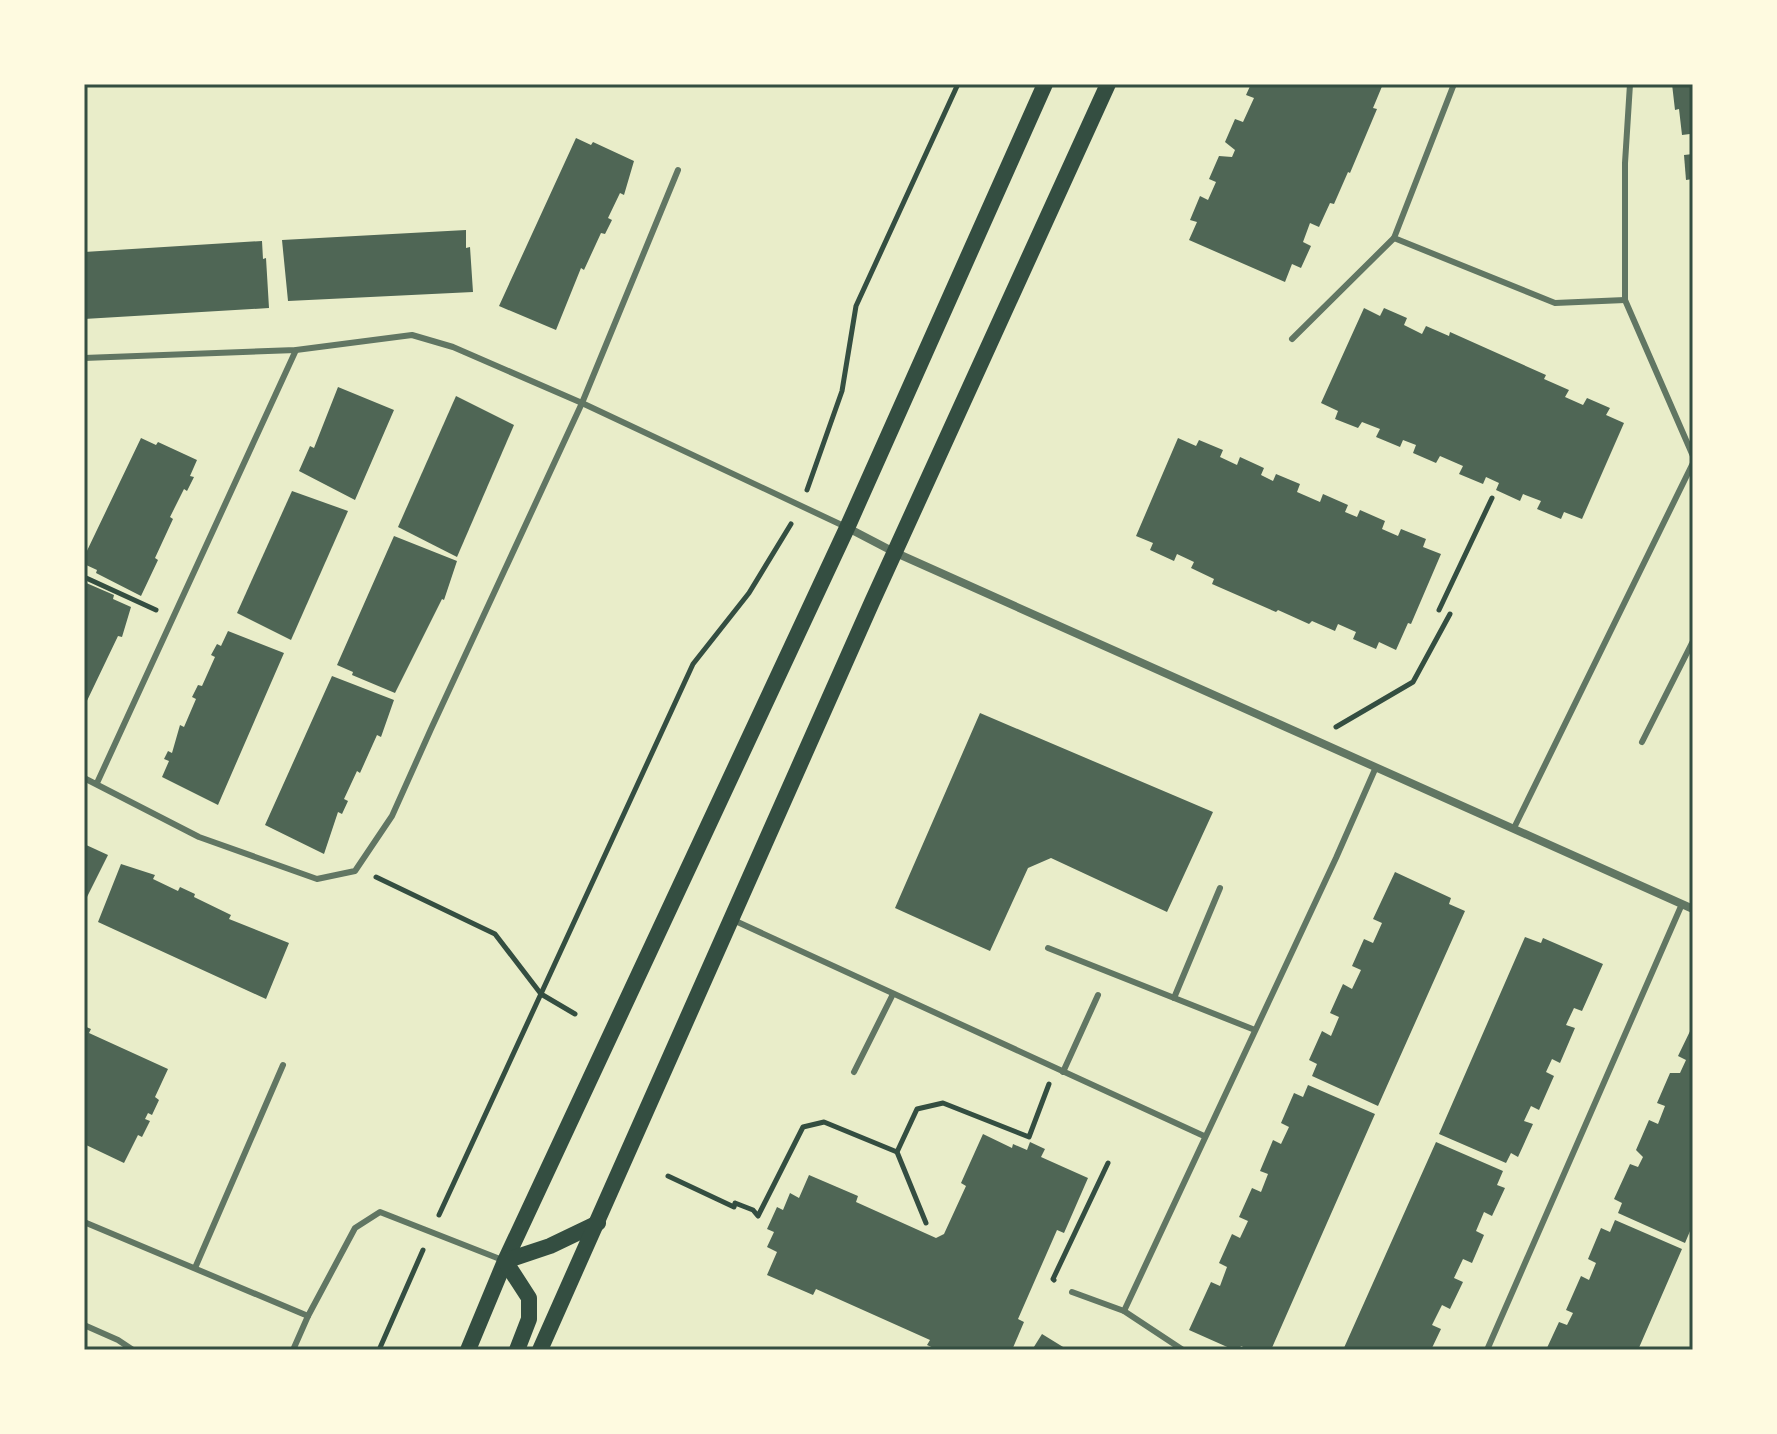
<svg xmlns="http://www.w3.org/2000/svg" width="1777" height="1434" font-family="Spectral,serif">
<rect width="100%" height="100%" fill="#e9edc9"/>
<g fill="#4f6655">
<path d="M1251 84H1383L1373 108 1377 109 1350 173 1348 172 1334 204 1330 203 1319 227 1310 223 1303 242 1311 246 1301 268 1292 264 1285 282 1189 240 1197 222 1190 220 1200 196 1208 200 1216 182 1209 179 1219 156 1232 157 1235 150 1225 142 1235 119 1243 122 1254 98 1246 95Z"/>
<path d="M1672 84H1693V144H1691L1690 134 1682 135 1679 109 1675 110Z"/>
<path d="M576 138 591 145 593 142 634 161 624 195 620 193 608 218 612 220 605 234 601 233 584 270 581 268 556 330 499 306Z"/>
<path d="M1693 154V179L1686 180 1684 155Z"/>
<path d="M466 230V248L470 247 473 292 288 301 282 240Z"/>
<path d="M262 241 263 259 266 258 269 308 84 319V252Z"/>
<path d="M1364 308 1380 316 1384 308 1407 318 1404 325 1422 334 1426 326 1449 336 1450 332 1546 375 1544 379 1569 390 1565 397 1583 405 1587 398 1610 408 1606 415 1624 423 1582 519 1564 512 1561 519 1537 509 1541 501 1523 494 1520 501 1496 490 1499 483 1486 477 1483 484 1459 474 1463 466 1440 456 1436 463 1413 453 1416 445 1403 440 1400 447 1376 437 1380 429 1362 422 1358 428 1335 419 1338 411 1321 403Z"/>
<path d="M338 387 394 410 355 500 299 471 310 446 314 448Z"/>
<path d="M456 396 514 425 457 557 398 527Z"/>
<path d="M141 438 156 445 158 442 197 460 190 476 194 477 187 491 184 489 170 517 173 519 155 558 158 560 141 596 96 573 97 570 84 564V557Z"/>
<path d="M1178 438 1196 446 1199 440 1223 450 1220 457 1237 465 1240 457 1264 468 1261 475 1273 481 1276 474 1300 484 1297 492 1320 502 1323 494 1348 505 1345 512 1357 517 1360 510 1385 521 1382 529 1398 536 1401 529 1426 539 1423 547 1441 554 1411 624 1408 623 1396 650 1379 642 1376 649 1353 639 1356 632 1338 624 1335 631 1312 621 1309 624 1278 610 1276 612 1212 584 1214 579 1191 568 1194 562 1177 554 1174 561 1150 550 1153 543 1136 536Z"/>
<path d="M292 491 348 511 291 640 237 613Z"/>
<path d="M394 536 457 561 444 600 442 599 395 693 352 675 353 672 337 665Z"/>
<path d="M84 582 114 595 113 599 131 607 122 637 118 636 84 707Z"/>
<path d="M228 631 284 653 218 805 162 777 169 761 164 759 168 751 172 753 180 725 184 727 196 699 192 697 198 685 202 686 215 657 211 655 217 644 221 646Z"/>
<path d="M332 676 394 700 381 737 377 735 360 773 357 771 344 799 348 801 342 814 338 812 324 854 265 825Z"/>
<path d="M980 713 1213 812 1167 912 1051 858 1028 868 990 951 895 908Z"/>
<path d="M84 844 108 855 84 903Z"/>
<path d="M121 864 155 875 153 879 178 891 180 887 195 894 194 897 231 915 229 919 289 943 266 999 98 922Z"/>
<path d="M1395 872 1451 898 1449 904 1465 911 1378 1106 1312 1076 1317 1064 1309 1060 1322 1031 1331 1036 1339 1017 1330 1013 1343 984 1352 989 1361 970 1352 966 1364 939 1373 943 1382 923 1373 919Z"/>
<path d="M1525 937 1541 943 1543 938 1603 964 1582 1011 1574 1008 1566 1025 1575 1028 1560 1063 1552 1059 1546 1072 1554 1076 1539 1110 1531 1106 1524 1121 1533 1124 1518 1157 1511 1153 1506 1163 1439 1134Z"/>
<path d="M1693 1025V1224L1685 1243 1618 1213 1622 1203 1614 1199 1630 1164 1638 1167 1643 1157 1636 1150 1649 1120 1658 1124 1665 1106 1657 1103 1670 1073H1680L1686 1060 1678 1056Z"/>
<path d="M84 1026 91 1029 89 1033 168 1069 155 1097 159 1100 152 1115 148 1113 145 1119 150 1121 142 1137 138 1135 124 1163 84 1144Z"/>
<path d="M1308 1085 1375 1114 1271 1350H1250L1241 1346 1239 1350H1234L1189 1330 1211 1282 1220 1286 1227 1267 1219 1263 1232 1234 1240 1238 1248 1221 1239 1217 1252 1188 1261 1192 1268 1174 1260 1171 1273 1140 1281 1144 1289 1127 1281 1123 1294 1093 1303 1097Z"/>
<path d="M983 1134 1012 1148 1013 1144 1027 1150 1030 1142 1045 1149 1041 1157 1088 1178 1064 1233 1057 1230 1018 1319 1024 1322 1012 1350H938L927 1345 930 1340 816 1289 813 1295 767 1275 777 1252 767 1247 774 1232 767 1229 777 1207 783 1210 790 1193 799 1198 809 1175 858 1196 856 1202 936 1238 944 1234 966 1186 961 1183Z"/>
<path d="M1436 1142 1503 1171 1497 1185 1505 1188 1492 1216 1484 1212 1476 1231 1484 1235 1472 1263 1463 1259 1454 1278 1463 1282 1450 1309 1442 1305 1432 1325 1441 1329 1431 1350H1343Z"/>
<path d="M1615 1220 1682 1249 1638 1350H1546L1559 1322 1567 1325 1573 1313 1566 1310 1581 1276 1589 1280 1596 1263 1588 1259 1601 1228 1610 1232Z"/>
<path d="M1042 1334 1068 1350H1032Z"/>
</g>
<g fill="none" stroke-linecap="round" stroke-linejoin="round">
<g stroke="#344e41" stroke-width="5">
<path d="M807 490 842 391 856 306 958 84"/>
<path d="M84 577 156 610"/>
<path d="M1439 610 1492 498"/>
<path d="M1336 727 1413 682 1450 614"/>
<path d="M376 877 495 934 541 994 575 1014"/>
<path d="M668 1176 734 1207 735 1203 753 1210 758 1216 803 1127 824 1122 897 1152"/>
<path d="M439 1215 693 664 749 593 791 524"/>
<path d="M926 1223 897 1152 917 1109 943 1103 1029 1137 1049 1084"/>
<path d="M1054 1280 1053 1279 1108 1163"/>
<path d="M379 1350 423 1250"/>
</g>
<g stroke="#617663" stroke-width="6">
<path d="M1454 84 1394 238 1555 303 1625 300"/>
<path d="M1630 84 1625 163V300L1693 456"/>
<path d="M1292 339 1394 238"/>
<path d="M84 358 296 350 412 335 453 347 582 403 846 527"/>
<path d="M1642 742 1693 641"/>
<path d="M84 778 199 837 317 879 355 871 392 816 431 729 582 403 678 170"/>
<path d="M97 783 296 350"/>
<path d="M1514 828 1693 463"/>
<path d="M731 919 1204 1136"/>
<path d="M1048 948 1255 1030"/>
<path d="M1174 998 1220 888"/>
<path d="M854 1072 893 994"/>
<path d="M1063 1072 1098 995"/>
<path d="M84 1222 308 1316"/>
<path d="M195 1268 283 1065"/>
<path d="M1072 1292 1124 1311 1183 1350"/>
<path d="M1124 1311 1336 858 1376 767"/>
<path d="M84 1325 118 1340 133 1350"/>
<path d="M293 1350 308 1316 355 1228 380 1212 505 1261"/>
<path d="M1487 1350 1682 904"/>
</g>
<path stroke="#617663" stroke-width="8" d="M848 528 894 552 1693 909"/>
<g stroke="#344e41" stroke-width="16">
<path d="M468 1350 505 1261 847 528 1045 84"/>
<path d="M517 1350 529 1319V1298L505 1261 550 1246 598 1223"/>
<path d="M540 1350 872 602 1108 84"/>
</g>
</g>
<rect width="1777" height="1434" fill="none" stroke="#fefae0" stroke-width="172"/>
<rect x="86" y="86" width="1605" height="1262" fill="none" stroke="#344e41" stroke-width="3"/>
</svg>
